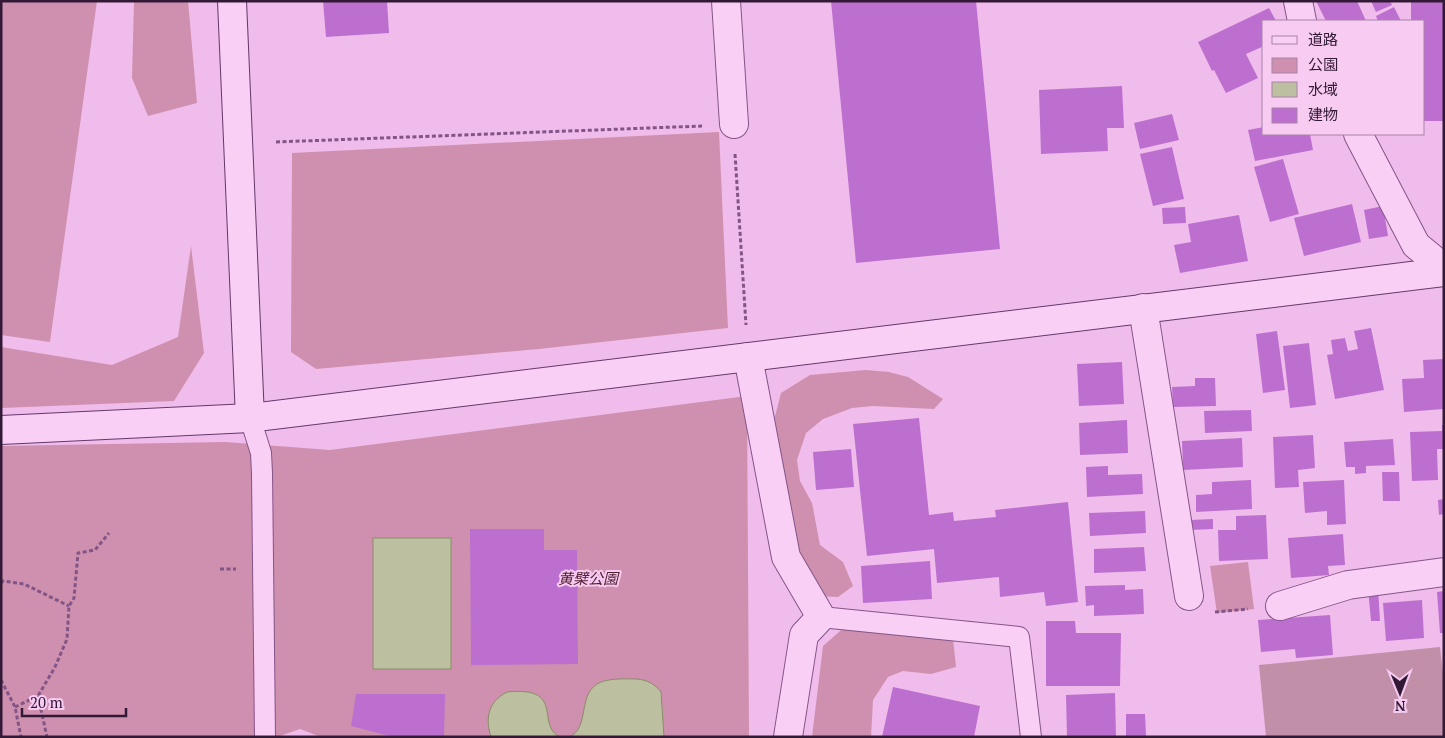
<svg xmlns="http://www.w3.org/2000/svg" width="1445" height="738" font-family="'PT Serif','Noto Sans JP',serif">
<rect width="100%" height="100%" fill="#f0bceb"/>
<g fill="#ce90ae">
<path d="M1 1H97L50 342 1 335Z"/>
<path d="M134 1H188L197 103 148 116 132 78Z"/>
<path d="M719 132 728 328 539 349 316 369 291 352 292 153Z"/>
<path d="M191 246 204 353 174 401 1 408V347L112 365 178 337Z"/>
<path d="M866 370 889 372 908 377 943 399 934 409 873 406 852 408 823 419 806 433 797 460 800 481 812 503 820 545 843 562 853 586 838 597 817 596 803 572 771 432 781 393 810 375Z"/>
<path d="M747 396 749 737H321L300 729 277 737H1V446L225 442 330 450Z"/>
<path d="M1248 562 1254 609 1217 613 1210 566Z"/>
<path d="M847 625 953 639 956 667 931 674 903 671 888 677 873 700 871 737H812L823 646Z"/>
</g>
<path fill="#c190a8" d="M1440 647 1444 683V737H1266L1259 665Z"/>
<g fill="#bdc0a0" stroke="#888e67">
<rect x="373" y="538" width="78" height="131"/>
<path d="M637 679C647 680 655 684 661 692L664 737H569C591 728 576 692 601 682 612 678 626 679 637 679Z"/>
<path d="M507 692C566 686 535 725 560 737H491C485 718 488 702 507 692Z"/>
</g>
<g fill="#bd6fd0">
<path d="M323 1H387L389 33 326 37Z"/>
<path d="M831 1H976L1000 249 856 263Z"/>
<path d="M1316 1H1357L1366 21H1326Z"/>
<path d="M1371 1H1390L1392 5 1376 12Z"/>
<path d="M1411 1H1444V121H1424V21H1411Z"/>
<path d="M1394 7 1401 21H1378L1376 16Z"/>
<path d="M1269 8 1276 21H1264V46L1246 54 1258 78 1226 93 1214 70 1212 71 1198 42Z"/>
<path d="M1122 86 1124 128H1107L1108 151 1041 154 1039 90Z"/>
<path d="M1172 114 1179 140 1140 149 1134 123Z"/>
<path d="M1264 127V134H1310L1313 150 1255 161 1248 130Z"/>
<path d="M1172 147 1184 199 1153 206 1140 154Z"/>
<path d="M1283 159 1299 214 1270 222 1254 167Z"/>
<path d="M1352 204 1361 242 1304 256 1294 218Z"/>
<path d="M1383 206 1388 236 1369 239 1364 210Z"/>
<path d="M1185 207 1186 223 1163 224 1162 208Z"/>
<path d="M1239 215 1248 261 1180 273 1174 245 1191 242 1188 224Z"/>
<path d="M1371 328 1384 390 1335 399 1327 355 1333 354 1331 340 1345 338 1348 351 1358 349 1354 331Z"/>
<path d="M1277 331 1285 390 1263 393 1256 334Z"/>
<path d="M1309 343 1316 405 1290 408 1283 346Z"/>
<path d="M1444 359V409L1404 412 1402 379 1424 378 1423 360Z"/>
<path d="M1122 362 1124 404 1079 406 1077 364Z"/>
<path d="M1195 378H1215L1216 406 1173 407 1172 387 1195 386Z"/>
<path d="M1251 410 1252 431 1205 433 1204 411Z"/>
<path d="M919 418 929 515 953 512 954 521 996 517 995 510 1068 502 1078 602 1046 606 1044 592 1000 597 999 577 937 583 934 549 867 556 853 424Z"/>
<path d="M1127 420 1128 453 1080 455 1079 423Z"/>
<path d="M1442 425H1444V449H1437L1438 480 1412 481 1410 432 1442 431Z"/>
<path d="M1313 435 1315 468 1298 470 1299 487 1275 488 1273 437Z"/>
<path d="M1242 438 1243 467 1183 470 1182 441Z"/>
<path d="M1393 439 1395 465 1366 466V473L1355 474V467H1346L1344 442Z"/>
<path d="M851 449 854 487 816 490 813 452Z"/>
<path d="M1108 466V475L1142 474 1143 494 1087 497 1086 467Z"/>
<path d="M1382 472H1399L1400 501H1383Z"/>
<path d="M1251 480 1252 509 1196 512V495L1212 494V482Z"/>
<path d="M1344 480 1346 524 1327 525V511L1305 513 1303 482Z"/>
<path d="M1444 499V514L1439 515 1438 500Z"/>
<path d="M1145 511 1146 533 1090 536 1089 513Z"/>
<path d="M1266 515 1268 559 1219 561 1218 530H1236V516Z"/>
<path d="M1213 519V529L1190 530V520Z"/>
<path d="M470 529H544V550H577L578 664 471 665Z"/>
<path d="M1343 534 1345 565 1328 566 1329 575 1291 578 1288 538Z"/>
<path d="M1144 547 1146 571 1094 573V549Z"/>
<path d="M930 561 932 599 863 603 861 566Z"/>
<path d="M1125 585V590L1143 589 1144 614 1094 616V605L1086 606 1085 586Z"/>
<path d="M1378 588 1380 621H1371L1368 589Z"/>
<path d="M1444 591V633H1440L1437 592Z"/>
<path d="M1422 600 1424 638 1386 641 1383 603Z"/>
<path d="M1330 615 1333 655 1296 658 1295 649 1261 652 1258 620Z"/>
<path d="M1046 621H1075L1076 633H1121L1120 686H1046Z"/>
<path d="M893 687 980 706 974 737H882Z"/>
<path d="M1115 693 1116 737H1067L1066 695Z"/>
<path d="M356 694H445L444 737H393L351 726Z"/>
<path d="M1126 714H1145L1146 736 1126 737Z"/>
</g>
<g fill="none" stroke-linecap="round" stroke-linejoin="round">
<g stroke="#835587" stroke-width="22">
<g id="lane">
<path d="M250 418 261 453 262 473 265 737"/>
<path d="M821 617 1019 637 1031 737"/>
</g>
</g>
<g stroke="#835587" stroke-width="30">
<g id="street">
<path d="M726 1 734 124"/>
<path d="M1298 1 1302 21"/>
<path d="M1358 134 1416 245 1444 268"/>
<path d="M1143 308 1189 596"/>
<path d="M748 357 786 557 821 617 804 635 788 737"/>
<path d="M1280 606 1348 585 1444 572"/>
</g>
</g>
<g stroke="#643869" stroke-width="30">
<g id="secondary">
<path d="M232 1 250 418"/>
<path d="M1 430 250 418 1444 272"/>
</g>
</g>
<g stroke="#835587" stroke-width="3" stroke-dasharray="4 2.5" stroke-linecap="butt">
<path d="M276 142 702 126"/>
<path d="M735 154 746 325"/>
<path d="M220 569H236"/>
<path d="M1 583 3 581 24 584 69 606"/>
<path d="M1215 612 1248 609"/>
<path d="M1 680 15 707 21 737"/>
<path d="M38 696 47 737"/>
<path d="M15 707 38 696 55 667 67 639 69 606 74 598 78 553 95 550 109 533"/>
</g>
<use href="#lane" stroke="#facff6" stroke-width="20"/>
<use href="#street" stroke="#facff6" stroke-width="28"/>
<use href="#secondary" stroke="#facff6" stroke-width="28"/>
</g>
<g text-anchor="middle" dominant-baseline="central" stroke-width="4" stroke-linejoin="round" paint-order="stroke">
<g font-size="15" font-style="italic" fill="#532033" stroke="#f7cbf2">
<text x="588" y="578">黄檗公園</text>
</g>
</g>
<rect width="1445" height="738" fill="none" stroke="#321a36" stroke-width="5"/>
<rect x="1262" y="20" width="162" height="115" fill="#f7cbf2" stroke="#a884a7"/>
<rect x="1272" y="36" width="25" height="8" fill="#facff6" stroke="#a884a7"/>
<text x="1308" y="45" font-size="15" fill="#321a36">道路</text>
<rect x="1272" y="58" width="25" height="15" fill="#ce90ae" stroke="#a884a7"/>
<text x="1308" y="70" font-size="15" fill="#321a36">公園</text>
<rect x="1272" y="82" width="25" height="15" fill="#bdc0a0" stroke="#a884a7"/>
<text x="1308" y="95" font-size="15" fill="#321a36">水域</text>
<rect x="1272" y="108" width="25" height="15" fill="#bd6fd0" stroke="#a884a7"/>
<text x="1308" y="120" font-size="15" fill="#321a36">建物</text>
<g transform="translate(1400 693) rotate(179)" stroke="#f7cbf2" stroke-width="4" paint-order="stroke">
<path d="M0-4L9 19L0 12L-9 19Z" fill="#321a36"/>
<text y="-8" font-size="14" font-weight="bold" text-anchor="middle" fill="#321a36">N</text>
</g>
<path d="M22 708v8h104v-8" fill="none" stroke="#321a36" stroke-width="2.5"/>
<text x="30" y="708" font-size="15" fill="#321a36" stroke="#f7cbf2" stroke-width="4" paint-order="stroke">20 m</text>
</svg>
